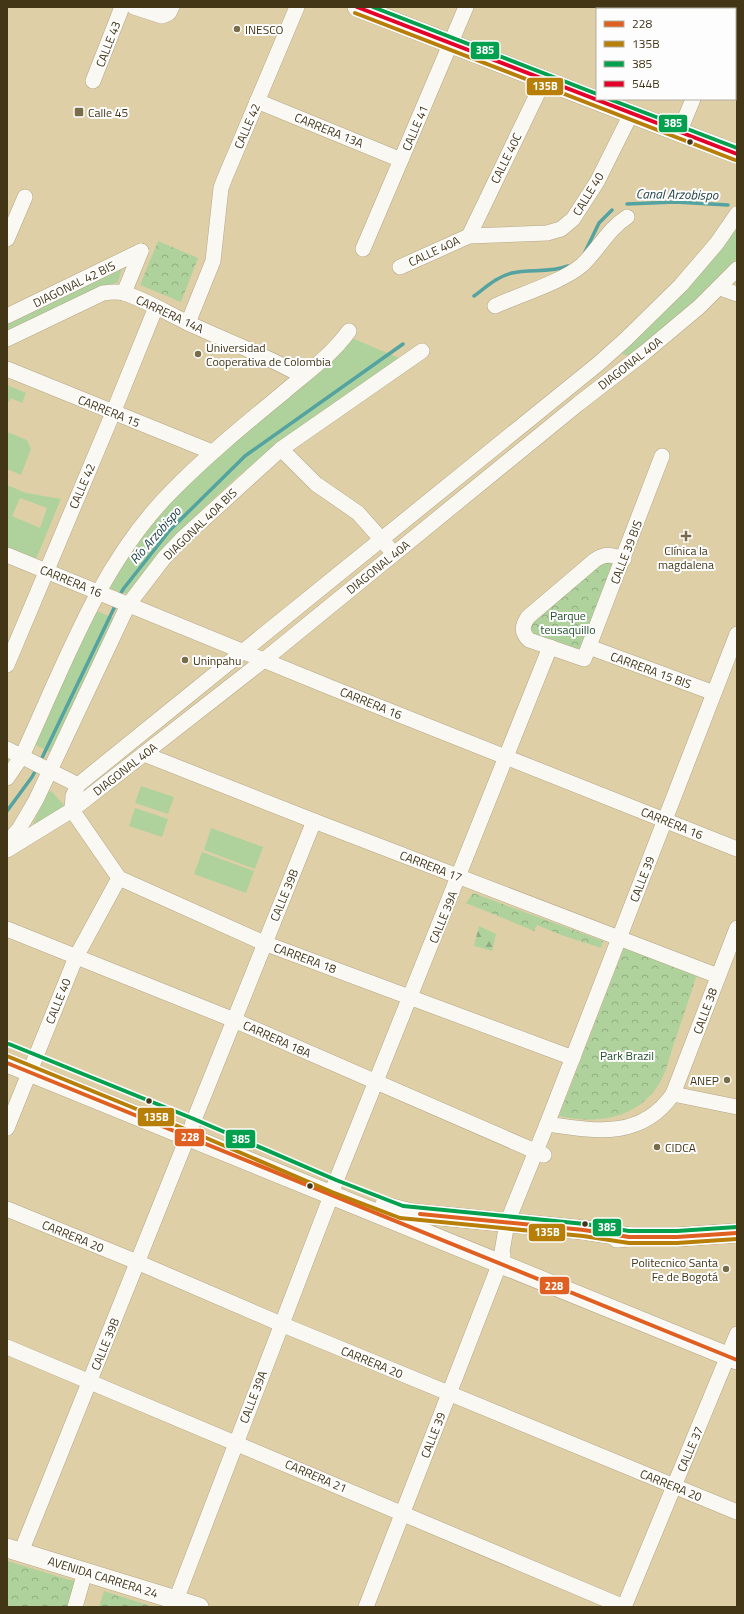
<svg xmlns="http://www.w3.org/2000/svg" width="744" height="1614" font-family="'Titillium Web',sans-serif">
<defs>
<pattern id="forest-firs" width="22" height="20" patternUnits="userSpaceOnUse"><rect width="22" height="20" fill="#afd29d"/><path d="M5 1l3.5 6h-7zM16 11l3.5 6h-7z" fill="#90ab7f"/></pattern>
<pattern id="park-crowns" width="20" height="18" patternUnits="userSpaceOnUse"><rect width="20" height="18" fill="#afd29d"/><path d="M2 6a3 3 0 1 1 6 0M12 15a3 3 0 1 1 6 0" fill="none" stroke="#90ab7f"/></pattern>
</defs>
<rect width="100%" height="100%" fill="#dfcfa7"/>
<g fill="#afd29d" fill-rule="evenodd">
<path d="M737 224V258L715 284 630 357 621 353Z"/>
<path d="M123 265 118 282 7 335V323Z"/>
<path d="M352 338 399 358 285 438 236 478 195 516 161 551 127 594 108 588 146 526 187 483Z"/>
<path d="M7 385 26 393 22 403 11 398 9 402 7 401Z"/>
<path d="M7 432 27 440 31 449 21 475 7 469Z"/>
<path d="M7 485 26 493 61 499 36 559 7 548ZM20 498 47 508 40 528 12 516Z"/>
<path d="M95 610 115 619 52 753 33 744Z"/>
<path d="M141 786 174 797 168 814 135 803Z"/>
<path d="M51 791 64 805 62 810 34 824H33L47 793Z"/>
<path d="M135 808 168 819 162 837 129 826Z"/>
<path d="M211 828 263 847 255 869 204 850Z"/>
<path d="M202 852 254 871 246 893 194 874Z"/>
</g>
<path fill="url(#forest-firs)" d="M479 926 496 934 492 951 474 946Z"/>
<g fill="url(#park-crowns)">
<path d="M158 241 198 258 181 302 140 285Z"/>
<path d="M606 561 618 563 580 648 575 649 534 634 531 629 532 623 601 563Z"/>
<path d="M473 893 603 941 601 948 561 935 537 925 534 931 466 903Z"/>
<path d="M624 948 697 974C690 997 682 1020 674 1043 669 1059 665 1078 654 1091 631 1120 593 1124 559 1116Z"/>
<path d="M7 1561 77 1582 71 1607H7Z"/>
<path d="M104 1591 154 1607H99Z"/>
</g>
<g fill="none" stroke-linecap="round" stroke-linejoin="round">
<g stroke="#54a3a1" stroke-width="3.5">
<path d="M627 204 675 202 728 205"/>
<path d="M584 254 599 223 612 210"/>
<path d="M474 296C485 288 498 276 512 273 530 269 550 273 568 266"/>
<path d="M119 596 124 588 170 530 245 456 403 344"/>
<path d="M40 762 116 604"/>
<path d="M7 811 32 777 37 768"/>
</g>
<g stroke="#b4a787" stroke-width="16">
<g id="minor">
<path d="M134 7 162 16 169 13 172 7"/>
<path d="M730 9 731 7"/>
<path d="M93 81 122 7"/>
<path d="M257 101 401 160"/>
<path d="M679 133 693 99"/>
<path d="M469 236 544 80"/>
<path d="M7 239 25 197"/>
<path d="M363 249 466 7"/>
<path d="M400 267 469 236 547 233 561 229 573 219 597 182 631 114"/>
<path d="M720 288 737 294"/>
<path d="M124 293 141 251"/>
<path d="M495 306C519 295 564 281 582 265 598 250 608 229 627 217"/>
<path d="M7 316 141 251"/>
<path d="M188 323 213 261 221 188 224 180 297 7"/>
<path d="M7 339 103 293C110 292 116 291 124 293 146 300 167 313 188 323 226 341 266 355 302 376"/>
<path d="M7 369 212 452"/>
<path d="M281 449 316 484 358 513 389 548"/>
<path d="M7 555 332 688 737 849"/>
<path d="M624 559C612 555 606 553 595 560L528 617C522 626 521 632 529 640L584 659 662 456"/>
<path d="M589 647 714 693"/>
<path d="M7 665 113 413 156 307"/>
<path d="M7 749 78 785"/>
<path d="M144 754 314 821 718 976"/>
<path d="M7 778 22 756C64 666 99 565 170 493 205 457 244 425 283 393 306 373 331 356 349 331"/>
<path d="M72 810 73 796 78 785 598 364 626 339 681 285 717 243 737 214"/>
<path d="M72 810 119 878 264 943 573 1058"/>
<path d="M7 843 19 829 36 800 128 605 164 558 184 537 281 449 422 351"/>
<path d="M7 850 72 810 264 660 578 404 644 353 699 307 737 269"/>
<path d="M7 929 234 1020 544 1155"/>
<path d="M673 1094 737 1107"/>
<path d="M547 1124C595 1131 641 1140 673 1094L737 928"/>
<path d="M192 1125 314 821"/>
<path d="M7 1128 76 957 119 878"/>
<path d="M334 1186 550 647"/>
<path d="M7 1209 137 1262 281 1324 737 1512"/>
<path d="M500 1263 507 1223 547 1124 737 634"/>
<path d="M7 1347 624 1607"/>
<path d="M21 1552 188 1136"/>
<path d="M176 1600 331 1196"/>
<path d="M75 1607 85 1572"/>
<path d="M366 1607 503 1255"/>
<path d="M624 1607 737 1334"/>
</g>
</g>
<g stroke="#b4a787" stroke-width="20">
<g id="major">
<path d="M357 7 631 114 737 154"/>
<path d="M7 1063C250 1163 494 1260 737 1360"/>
<path d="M384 1206 411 1213 584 1230 629 1237"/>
<path d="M617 1238 629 1237H677L737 1233"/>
<path d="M7 1548 199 1607"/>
</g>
</g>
<use href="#minor" stroke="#faf8f2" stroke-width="15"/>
<use href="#major" stroke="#faf8f2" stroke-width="19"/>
<g stroke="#fdfdfd" stroke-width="7">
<g id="bus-1">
<path d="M7 1063 737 1360"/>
<path d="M420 1214 584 1230 629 1237H677L737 1233"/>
</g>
</g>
<g stroke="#fdfdfd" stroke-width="7">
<g id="bus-2">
<path d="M355 13 735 160"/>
<path d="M7 1056 190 1131 332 1192 400 1218 583 1236 629 1243H677L737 1239"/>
</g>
</g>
<g stroke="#fdfdfd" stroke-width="7">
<g id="bus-3">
<path d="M373 7 597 94"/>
<path d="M609 99 737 148"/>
<path d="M9 1044 194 1119 336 1180 403 1206 585 1224 629 1231H677L737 1227"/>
</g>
</g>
<g stroke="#fdfdfd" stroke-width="7">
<path id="bus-4" d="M357 7 737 154"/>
</g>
<use href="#bus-1" stroke="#e06021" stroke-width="4"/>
<use href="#bus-2" stroke="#b87f08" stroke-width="4"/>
<use href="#bus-3" stroke="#03a04e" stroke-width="4"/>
<use href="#bus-4" stroke="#e4002b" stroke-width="4"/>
</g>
<g fill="#796c49" stroke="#fdfdfd" stroke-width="1.5">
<circle cx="237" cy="29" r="4"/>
<rect x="74" y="107" width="10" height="10" rx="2"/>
<circle cx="198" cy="354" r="4"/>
<path d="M684 530h4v4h4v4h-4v4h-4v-4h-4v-4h4z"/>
<circle cx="185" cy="660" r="4"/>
<circle cx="727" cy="1080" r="4"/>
<circle cx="657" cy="1147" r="4"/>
<circle cx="726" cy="1269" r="4"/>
</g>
<g fill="#423617" stroke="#fdfdfd" stroke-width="1.5">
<circle cx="690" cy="142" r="3.5"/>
<circle cx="149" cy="1101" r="3.5"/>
<circle cx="310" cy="1186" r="3.5"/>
<circle cx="585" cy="1224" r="3.5"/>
</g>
<g text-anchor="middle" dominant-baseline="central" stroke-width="4" stroke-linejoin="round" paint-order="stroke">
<g font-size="12" fill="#423617" stroke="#fdfdfd" text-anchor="start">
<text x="245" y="29">INESCO</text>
<text x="88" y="112">Calle 45</text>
<text x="206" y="347">Universidad<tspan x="206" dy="14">Cooperativa de Colombia</tspan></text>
<text x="686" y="550" text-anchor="middle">Clínica la<tspan x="686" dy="14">magdalena</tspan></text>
<text x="193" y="660">Uninpahu</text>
<text x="719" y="1080" text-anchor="end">ANEP</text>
<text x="665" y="1147">CIDCA</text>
<text x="718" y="1262" text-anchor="end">Politecnico Santa<tspan x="718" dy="14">Fe de Bogotá</tspan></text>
</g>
<g font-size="12" fill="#423617" stroke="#fdfdfd">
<text transform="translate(108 44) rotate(-69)">CALLE 43</text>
<text transform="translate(247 126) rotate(-67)">CALLE 42</text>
<text transform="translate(415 128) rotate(-67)">CALLE 41</text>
<text transform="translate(329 130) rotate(22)">CARRERA 13A</text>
<text transform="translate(506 158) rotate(-64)">CALLE 40C</text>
<text transform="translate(588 194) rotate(-59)">CALLE 40</text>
<text transform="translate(434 251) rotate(-25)">CALLE 40A</text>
<text transform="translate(74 284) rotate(-26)">DIAGONAL 42 BIS</text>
<text transform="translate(170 314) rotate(25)">CARRERA 14A</text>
<text transform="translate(630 363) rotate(-38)">DIAGONAL 40A</text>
<text transform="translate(109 411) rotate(22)">CARRERA 15</text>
<text transform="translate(82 486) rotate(-67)">CALLE 42</text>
<text transform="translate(200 524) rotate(-44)">DIAGONAL 40A BIS</text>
<text transform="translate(626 552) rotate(-69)">CALLE 39 BIS</text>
<text transform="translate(378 567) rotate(-39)">DIAGONAL 40A</text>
<text transform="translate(71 581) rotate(22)">CARRERA 16</text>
<text transform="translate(651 670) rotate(20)">CARRERA 15 BIS</text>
<text transform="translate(371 703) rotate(22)">CARRERA 16</text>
<text transform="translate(125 769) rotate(-38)">DIAGONAL 40A</text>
<text transform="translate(672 823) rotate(22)">CARRERA 16</text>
<text transform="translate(431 866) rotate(21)">CARRERA 17</text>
<text transform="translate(642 879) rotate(-69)">CALLE 39</text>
<text transform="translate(284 895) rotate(-68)">CALLE 39B</text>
<text transform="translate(443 917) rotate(-68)">CALLE 39A</text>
<text transform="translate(305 958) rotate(20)">CARRERA 18</text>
<text transform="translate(58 1001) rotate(-68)">CALLE 40</text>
<text transform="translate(705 1011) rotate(-70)">CALLE 38</text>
<text transform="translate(277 1039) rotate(24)">CARRERA 18A</text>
<text transform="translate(73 1236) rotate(22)">CARRERA 20</text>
<text transform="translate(105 1344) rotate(-68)">CALLE 39B</text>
<text transform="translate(372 1362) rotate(22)">CARRERA 20</text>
<text transform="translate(253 1397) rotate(-69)">CALLE 39A</text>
<text transform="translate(433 1435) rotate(-69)">CALLE 39</text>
<text transform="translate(690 1449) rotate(-67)">CALLE 37</text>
<text transform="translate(316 1476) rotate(23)">CARRERA 21</text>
<text transform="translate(671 1485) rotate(22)">CARRERA 20</text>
<text transform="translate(103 1577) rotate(17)">AVENIDA CARRERA 24</text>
</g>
<g font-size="12" fill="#25522e" stroke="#fdfdfd">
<text x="568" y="615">Parque<tspan x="568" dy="14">teusaquillo</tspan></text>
<text x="627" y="1055">Park Brazil</text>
</g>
<g font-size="13" font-style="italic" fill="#1d3d42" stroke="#fdfdfd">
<text transform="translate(677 194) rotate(1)">Canal Arzobispo</text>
<text transform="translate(155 535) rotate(-49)">Río Arzobispo</text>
</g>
</g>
<g stroke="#fdfdfd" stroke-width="1.5">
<rect x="470" y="41" width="30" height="19" rx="4" fill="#03a04e"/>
<rect x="526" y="77" width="38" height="19" rx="4" fill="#b87f08"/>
<rect x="658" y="114" width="30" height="19" rx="4" fill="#03a04e"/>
<rect x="137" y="1107" width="38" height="20" rx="4" fill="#b87f08"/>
<rect x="174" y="1128" width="31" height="19" rx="4" fill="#e06021"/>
<rect x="225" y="1129" width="31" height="20" rx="4" fill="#03a04e"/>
<rect x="592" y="1218" width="30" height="19" rx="4" fill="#03a04e"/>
<rect x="528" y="1223" width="38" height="19" rx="4" fill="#b87f08"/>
<rect x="539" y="1276" width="31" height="19" rx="4" fill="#e06021"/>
</g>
<g font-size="11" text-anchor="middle" font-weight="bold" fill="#fff">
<text x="485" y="54">385</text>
<text x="545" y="90">135B</text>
<text x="673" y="127">385</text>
<text x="156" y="1121">135B</text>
<text x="190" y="1141">228</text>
<text x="241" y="1143">385</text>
<text x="607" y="1231">385</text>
<text x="547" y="1236">135B</text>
<text x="554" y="1290">228</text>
</g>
<rect width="744" height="1614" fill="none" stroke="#423617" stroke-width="16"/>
<rect x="596" y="8" width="140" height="92" fill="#fdfdfd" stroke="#b2ada1"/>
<rect x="604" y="21" width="20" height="6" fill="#e06021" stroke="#b2ada1"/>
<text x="632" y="28" font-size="12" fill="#423617">228</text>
<rect x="604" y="41" width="20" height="6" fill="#b87f08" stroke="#b2ada1"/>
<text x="632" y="48" font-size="12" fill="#423617">135B</text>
<rect x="604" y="61" width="20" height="6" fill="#03a04e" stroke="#b2ada1"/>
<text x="632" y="68" font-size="12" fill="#423617">385</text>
<rect x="604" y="81" width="20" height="6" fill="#e4002b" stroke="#b2ada1"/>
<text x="632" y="88" font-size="12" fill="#423617">544B</text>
</svg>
